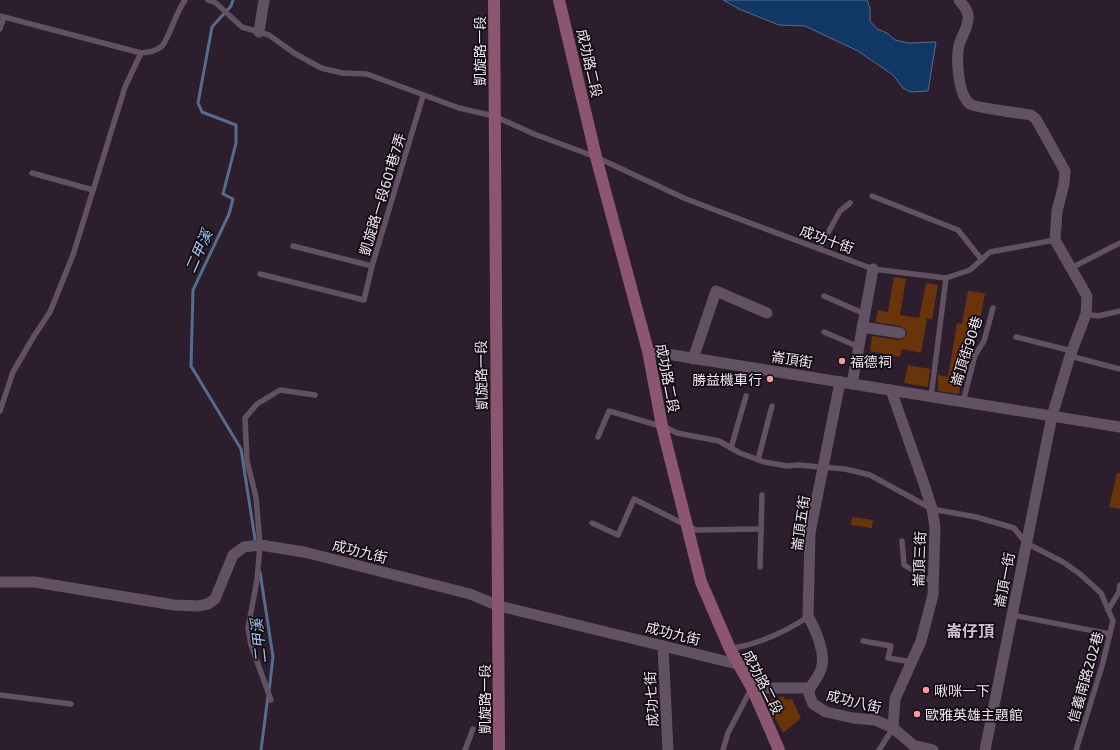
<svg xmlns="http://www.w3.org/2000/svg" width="1120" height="750" font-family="'Exo 2','Noto Sans TC',sans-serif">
<rect width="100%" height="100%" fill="#2d1e2e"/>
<path fill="#113765" stroke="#546c8f" d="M723 0H867L870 8V21L877 29 887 33 895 40 908 43 936 42 928 91 910 92 903 88 893 75 858 51 805 26 779 25 739 9Z"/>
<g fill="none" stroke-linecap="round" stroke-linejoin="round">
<g stroke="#546c8f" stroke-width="3">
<path d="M233 0 231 6 212 27 198 103 202 112 236 125V143L223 194 233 199 229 214 193 290 191 366 241 449 255 539"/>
<path d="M260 572 273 657 269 691"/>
<path d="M261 750 268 696"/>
</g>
</g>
<g fill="#69340a">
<path d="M894 277 906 279 900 315 919 318 926 283 938 285 932 319 927 318 921 353 902 349 900 357 870 351 872 336 899 340 903 339 907 334 906 330 901 326 875 322 878 310 888 312Z"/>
<path d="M968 291 985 293 979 327 970 325 959 394 938 391V375L948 377 957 323 962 324Z"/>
<path d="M908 365 930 369 928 387 904 383Z"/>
<path d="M1117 473H1120V509L1109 507Z"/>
<path d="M852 517 873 520 872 528 851 525Z"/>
<path d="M784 696 785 700 792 699 801 718 783 733 766 701Z"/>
</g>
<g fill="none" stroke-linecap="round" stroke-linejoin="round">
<g stroke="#615163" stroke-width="5.5">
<path d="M208 0 216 3 242 27 269 35 294 53 321 68 342 73 367 74 459 108 494 116 534 134 596 157 686 199 873 269 946 278 970 270 990 252 1055 240"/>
<path d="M0 16 141 53C148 52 156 52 162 46 169 38 176 12 185 0"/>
<path d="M0 29 4 17"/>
<path d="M32 173 93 190"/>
<path d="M872 196 958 230 982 260"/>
<path d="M293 246 372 266"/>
<path d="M819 249 840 211 850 203"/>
<path d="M1071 268 1120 243"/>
<path d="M260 274 364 300 372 266 423 96"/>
<path d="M824 296 865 314"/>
<path d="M1086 314 1098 316 1120 311"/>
<path d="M824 332 859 347"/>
<path d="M1016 337 1072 351"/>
<path d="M1070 356 1120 369"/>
<path d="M931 397 946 278"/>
<path d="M963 402 975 355 984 341 993 308"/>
<path d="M0 411 13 372 34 336 50 312 73 255 125 87 141 53"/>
<path d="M598 437 609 411 667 428 677 433 719 441 740 453 764 462 787 466 798 465 845 469 870 475 932 509 976 517 1014 528 1026 543 1063 562 1080 574 1101 593 1113 621 1102 666 1076 750"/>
<path d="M731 448 746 396"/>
<path d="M758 460 772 406"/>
<path d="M592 523 618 535 634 499 696 530 761 529"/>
<path d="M902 541 904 565 933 582"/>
<path d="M760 567 762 495"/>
<path d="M1108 610 1119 592 1120 585"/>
<path d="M1012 615 1110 634"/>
<path d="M863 641 891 646 888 658 912 662"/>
<path d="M730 649C758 644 785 632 808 617"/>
<path d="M0 695 71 704"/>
<path d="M271 700 251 645 248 628 257 580 260 545 256 497 247 461 245 418 257 404 280 390 315 395"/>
<path d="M465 750 473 729"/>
<path d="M723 750 728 733 751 689"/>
<path d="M879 750 893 728"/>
</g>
<g stroke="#615163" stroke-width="11">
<path d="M959 0C963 5 968 10 968 16 969 27 962 35 959 45 956 59 958 95 970 104 976 108 1020 113 1031 115L1036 119 1065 171 1064 184 1057 211 1055 240 1087 296 1086 314 1070 356 1052 416 985 750"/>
<path d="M259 32 264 0"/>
<path d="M862 327 900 333"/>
<path d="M648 351 1120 427"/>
<path d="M693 359 716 291 767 313"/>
<path d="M852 384 873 269"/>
<path d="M891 390 924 484 932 509 935 527 933 595 921 641 895 699 893 728"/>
<path d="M0 582H35L174 605 198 606 208 604 215 599 233 555 244 547 260 545 304 552 470 594 499 606 737 664"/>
<path d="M663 646 668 750"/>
<path d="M752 688H810L809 694 813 704 826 712 853 718 875 720 893 728 913 745 933 750"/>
<path d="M810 688C815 680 821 674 822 665 825 653 815 627 808 617L810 533 840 382"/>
</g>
<g stroke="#8c5670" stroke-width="12">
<path d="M494 0 499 750"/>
<path d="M559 0 596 157 648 351 662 426 701 582 730 649 752 688 779 750"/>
</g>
</g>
<g fill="#f59b9a" stroke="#110b12" stroke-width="1.5">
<circle cx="842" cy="361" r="4"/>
<circle cx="770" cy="379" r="4"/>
<circle cx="926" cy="690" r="4"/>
<circle cx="917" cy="714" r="4"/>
</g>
<g text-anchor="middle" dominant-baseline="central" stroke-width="3.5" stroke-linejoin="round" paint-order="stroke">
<g font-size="14" fill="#efe6f0" stroke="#110b12">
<text transform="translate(479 51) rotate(-90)">凱旋路一段</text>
<text transform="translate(590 63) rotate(77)">成功路二段</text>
<text transform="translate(382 194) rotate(-73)">凱旋路一段601巷7弄</text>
<text transform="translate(827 239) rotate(20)">成功十街</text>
<text transform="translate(966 351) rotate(-72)">崙頂街90巷</text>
<text transform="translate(792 359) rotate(9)">崙頂街</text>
<text transform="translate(481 375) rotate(-91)">凱旋路一段</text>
<text transform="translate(668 378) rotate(79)">成功路二段</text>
<text transform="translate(800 523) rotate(-82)">崙頂五街</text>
<text transform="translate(360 551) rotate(14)">成功九街</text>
<text transform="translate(919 559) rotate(-88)">崙頂三街</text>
<text transform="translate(1004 580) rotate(-79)">崙頂一街</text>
<text transform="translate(673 633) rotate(14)">成功九街</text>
<text transform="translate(1085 677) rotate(-74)">信義南路202巷</text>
<text transform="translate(763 682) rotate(63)">成功路二段</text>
<text transform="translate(484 699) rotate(-90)">凱旋路一段</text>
<text transform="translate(651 699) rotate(-93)">成功七街</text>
<text transform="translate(854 701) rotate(14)">成功八街</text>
</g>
<g font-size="14" fill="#efe6f0" stroke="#110b12" text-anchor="start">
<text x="850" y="361">福德祠</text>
<text x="762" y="379" text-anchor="end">勝益機車行</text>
<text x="934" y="690">啾咪一下</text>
<text x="925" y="714">歐雅英雄主題館</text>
</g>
<g font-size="15" font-style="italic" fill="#a3c4f1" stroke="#110b12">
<text transform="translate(198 251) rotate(-66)">二甲溪</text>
<text transform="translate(258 641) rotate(-96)">二甲溪</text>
</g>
<g font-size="16" font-weight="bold" fill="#d0bdd2" stroke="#110b12">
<text x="970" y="630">崙仔頂</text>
</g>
</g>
</svg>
